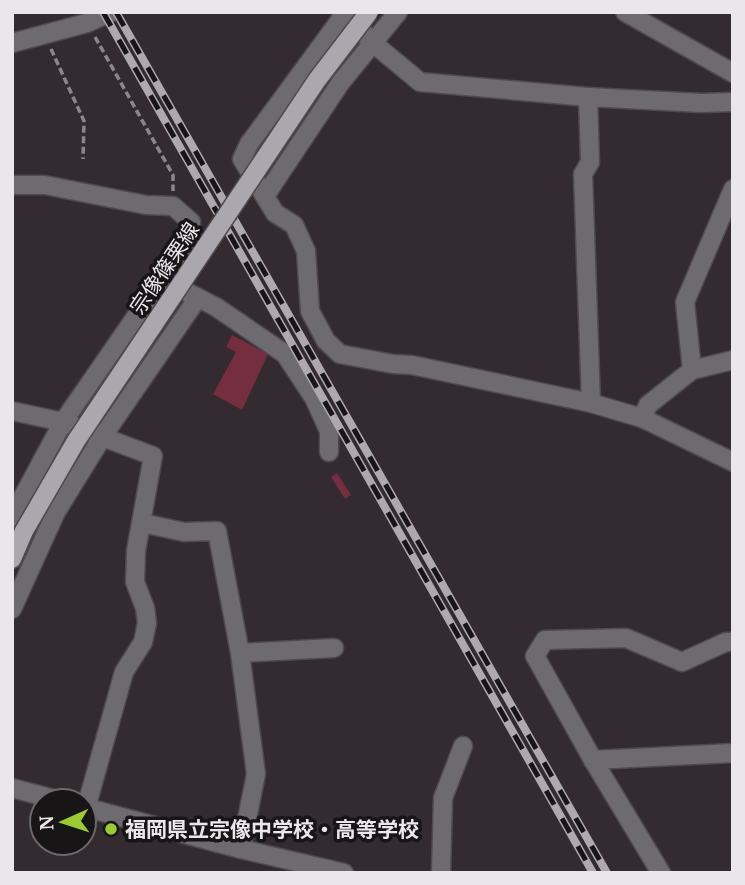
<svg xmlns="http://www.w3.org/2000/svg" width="745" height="885" font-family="'PT Serif','Noto Sans JP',serif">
<rect width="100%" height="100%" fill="#332b30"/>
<g fill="#742e3f">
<path d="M232 335 268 354 242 410 213 394 236 352 226 347Z"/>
<path d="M337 473 351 495 345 499 331 477Z"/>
</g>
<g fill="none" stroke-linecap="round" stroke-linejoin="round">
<g stroke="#50494e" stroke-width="21">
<g id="minor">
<path d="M346 12 249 144 242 159 275 213 294 225 306 251 310 311 326 341 340 354 393 364 412 365 591 403 642 418 733 462"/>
<path d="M625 12 733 73"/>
<path d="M349 18 373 43 420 82 588 97 701 103 733 102"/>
<path d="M12 43 87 23 111 12"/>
<path d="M588 97 590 162 583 174 591 403"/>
<path d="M12 185H45L146 205 173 206 191 222V237L63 422 12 517"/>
<path d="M265 196 341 82 398 12"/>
<path d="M187 292 216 307 285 354 314 398 329 431V452"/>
<path d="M692 370 733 360"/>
<path d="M12 411 63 422 153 456 136 551 135 582 145 608 147 623 143 642 124 672 86 808"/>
<path d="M642 418 648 405 692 370 685 302 733 189"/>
<path d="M142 523 184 532 217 531 240 653 256 774 241 849"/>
<path d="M12 609 56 512 103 436 197 299"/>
<path d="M240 653 334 648"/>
<path d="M593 760 733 753"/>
<path d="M12 788 61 801"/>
<path d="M84 807 241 849 344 873"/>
<path d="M441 873 443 798 463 746"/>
<path d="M661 873 593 760 535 656 545 640 626 638 682 662 726 642H733"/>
</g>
</g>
<g stroke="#50494e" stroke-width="21">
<path id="major" d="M12 559 24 531"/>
</g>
<g stroke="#8c858a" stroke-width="3.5" stroke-dasharray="7 3.5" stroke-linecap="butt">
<path d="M95 37 173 175V191"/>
<path d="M51 49 84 121 83 159"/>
</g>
<use href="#minor" stroke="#6d6b6f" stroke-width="18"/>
<use href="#major" stroke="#aba7af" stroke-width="18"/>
<g stroke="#afa9ad" stroke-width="8">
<g id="rail">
<path d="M103 12 593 873"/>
<path d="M116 12 607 873"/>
</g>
</g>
<use href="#rail" stroke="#181517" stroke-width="5" stroke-dasharray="16" stroke-linecap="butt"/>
<g stroke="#50494e" stroke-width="21" stroke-linecap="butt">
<path id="major-bridge" d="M24 531 76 441 317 80 369 12"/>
</g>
<use href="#major-bridge" stroke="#aba7af" stroke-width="18"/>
</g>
<circle fill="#9bcb32" stroke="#181517" stroke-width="2.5" cx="111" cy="829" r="7"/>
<g text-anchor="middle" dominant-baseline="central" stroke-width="7" stroke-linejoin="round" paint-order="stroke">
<g font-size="21" fill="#ebe6ea" stroke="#181517">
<text transform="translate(164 268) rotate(-56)">宗像篠栗線</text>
</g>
<g font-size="21" font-weight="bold" fill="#ebe6ea" stroke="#181517" text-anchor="start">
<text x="125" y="829">福岡県立宗像中学校・高等学校</text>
</g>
</g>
<rect width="745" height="885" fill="none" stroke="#ebe6ea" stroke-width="28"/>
<g transform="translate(63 822) rotate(267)"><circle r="33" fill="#181517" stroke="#6c696b" stroke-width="2"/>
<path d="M0-5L12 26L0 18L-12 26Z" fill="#9bcb32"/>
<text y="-10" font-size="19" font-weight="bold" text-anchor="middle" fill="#ebe6ea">N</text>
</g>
</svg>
